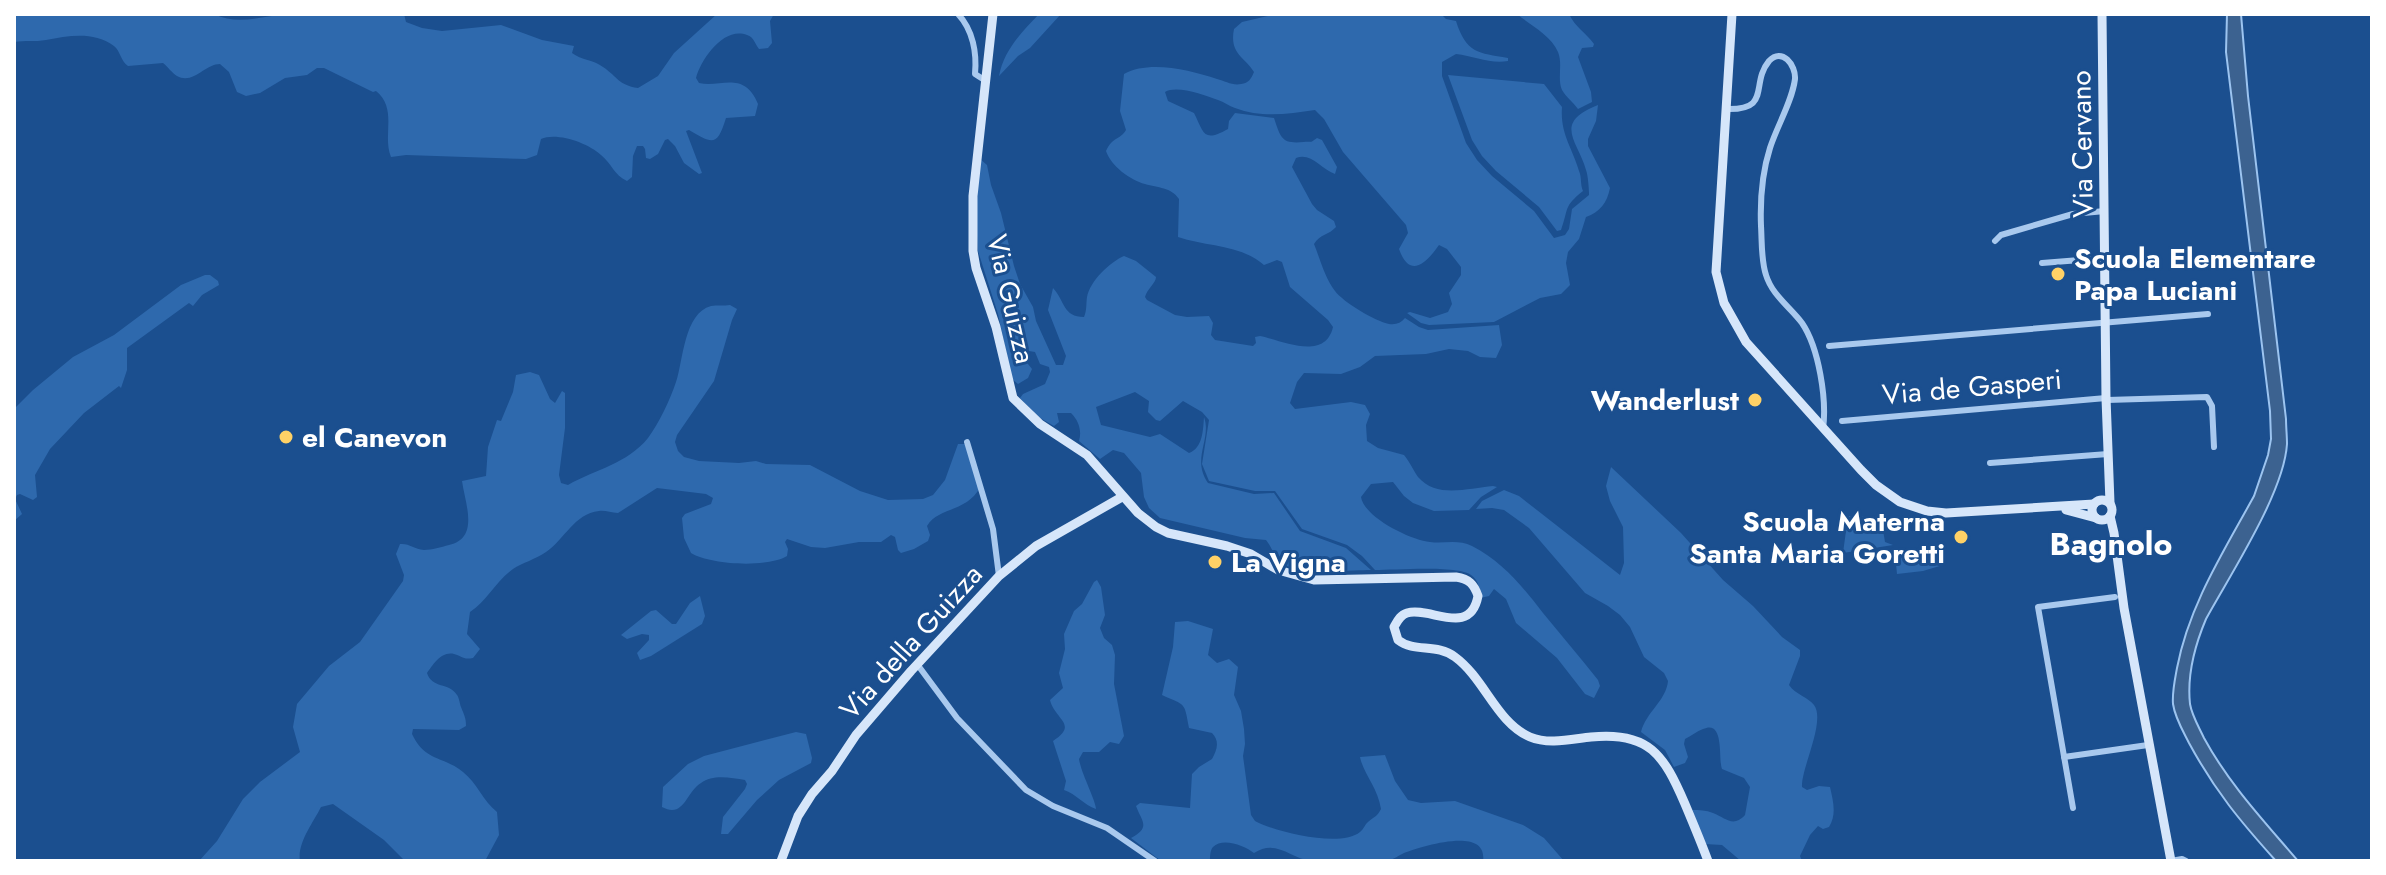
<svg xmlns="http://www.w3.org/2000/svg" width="2386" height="875" font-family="Jost,sans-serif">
<rect width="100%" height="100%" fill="#1b4f8f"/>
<g fill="#2e69ad">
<path d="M14 14H214C238 26 261 16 287 14 325 11 365 14 404 14L406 22 422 28 442 31 501 25 542 40 574 46 572 53C581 60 594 60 603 67 618 77 618 85 638 88L658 76 674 53 717 14H774L770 21 772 43 768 48 759 49C755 44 754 37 747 35 724 26 701 59 696 78L699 83C721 88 744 70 758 104L755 116 726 118C717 147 713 144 689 130L686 131 702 173 699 174 684 163 675 146 668 139 665 140 658 154 650 159 646 158 645 149 643 146H637L633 156 632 177 627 181C614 175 612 164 601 155 588 143 557 132 541 139L537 155 526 159 406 155 391 157C382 135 398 109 376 91L373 92 324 68H317L307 75 285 78 260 93 246 96 237 92 229 72 220 64C205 64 193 85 177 76 172 73 168 67 163 63L128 66C120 60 121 52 114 46 93 31 69 36 46 40 35 42 25 40 14 42Z"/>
<path d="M1039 14H1061L1030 48 1018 56 999 76C1004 50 1021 33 1039 14Z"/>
<path d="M1276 14H1441L1446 19 1456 21C1466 53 1478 53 1508 58V61C1490 64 1474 56 1456 54L1442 62V76L1466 143 1477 160 1492 176 1534 211 1554 238 1565 235 1569 229 1572 209 1589 195C1589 190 1588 175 1586 170 1578 141 1552 123 1598 105L1596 121 1588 139V146L1610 188C1607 203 1600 212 1586 217L1579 239 1568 252 1566 263 1570 285 1561 294 1540 298 1494 322 1429 325 1421 323 1407 313 1410 312 1430 318 1448 312 1452 304 1449 293 1461 275V267L1447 249 1439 245C1427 262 1410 280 1399 249L1408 233 1406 225 1343 152 1324 119 1315 110C1288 114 1261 118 1235 108 1229 106 1224 102 1218 100 1204 95 1177 85 1165 92L1168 101 1194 113C1204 133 1203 143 1228 129L1229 121 1235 113 1274 118C1281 139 1282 144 1304 142 1315 141 1308 144 1317 138L1322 140 1337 167 1335 174C1321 169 1311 152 1296 158L1292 167 1312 204 1317 210 1334 221 1336 227C1329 235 1320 234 1314 244 1320 259 1325 278 1335 291 1343 302 1375 321 1389 324 1396 325 1401 323 1405 318L1419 327 1428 330 1499 325 1502 345 1496 358 1480 357 1468 351 1449 349 1426 354 1375 356 1360 367 1341 374 1304 373 1297 382 1290 403 1295 409 1351 402 1365 405 1370 414 1366 425 1367 441 1378 448 1404 455C1410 462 1413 470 1418 477 1437 499 1468 488 1493 486L1497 487 1481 497 1469 510 1434 511 1413 503 1404 496 1393 482 1371 484 1361 497C1364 517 1410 540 1430 542 1444 544 1458 539 1472 546 1503 562 1522 586 1543 613 1561 635 1580 657 1598 680L1600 686 1594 698 1585 694 1557 658 1516 623 1506 599 1494 589 1489 596 1480 598C1480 589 1479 581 1471 575 1458 565 1394 570 1375 570L1362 556 1347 545 1302 529 1275 491H1255L1209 481 1202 464 1209 420 1202 412 1183 401 1160 421 1156 420 1148 412 1149 401 1135 392 1096 407 1101 425 1150 437 1160 434 1189 453C1203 448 1203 430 1204 417 1212 440 1191 458 1208 483L1254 494 1274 493 1300 531 1346 548 1371 570C1351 570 1293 576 1279 561 1274 555 1271 546 1266 540L1245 538 1160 518 1149 508 1144 497 1141 473 1124 453 1113 450 1100 459 1079 441C1082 431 1079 421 1071 413H1057L1059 422 1054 426 1035 415 1020 398 1023 394 1045 384 1050 372 1049 367 1040 364 1035 352 1029 351 1023 344 1020 345 1024 359 1032 369 1028 378 1018 384 1012 379 998 314 978 251 976 220 979 158 987 165 991 185 1001 213 1014 266 1020 284 1033 307 1036 321 1056 365H1063L1066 356 1048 310 1053 288C1065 301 1063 317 1084 317 1087 310 1086 304 1087 297 1090 281 1110 262 1124 256L1136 261 1156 277C1156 283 1147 289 1145 297L1147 300 1175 315 1187 317 1209 316 1213 323 1211 335 1215 340 1253 346 1256 343 1255 337 1260 336C1281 340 1325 362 1333 327L1328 320 1290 287 1282 262 1277 260 1264 265C1240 244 1207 247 1178 237L1179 199C1171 187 1158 188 1145 184 1130 180 1111 166 1106 151 1113 136 1119 141 1126 130L1120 111 1124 74C1149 60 1190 70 1217 79 1225 81 1233 86 1241 84 1249 83 1251 79 1254 72 1245 57 1229 54 1234 29L1242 22Z"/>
<path d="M1517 14H1569C1575 27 1586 33 1594 44L1593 47 1582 48 1578 57 1591 92 1592 102 1578 109C1573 102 1566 97 1562 90 1557 79 1563 64 1558 52 1551 35 1530 25 1517 14Z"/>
<path d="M1448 75 1544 84 1562 107C1560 134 1572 147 1579 171 1582 178 1580 184 1583 191 1563 207 1569 208 1561 230L1557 231 1539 207 1496 171 1482 156 1472 140Z"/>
<path d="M205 275H210L218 281 219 285 202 295 193 306 189 303 127 348V370L121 388 119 386 84 413 50 449 35 475 37 497 33 500 20 494 17 495 15 499 22 514 14 521V409L33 390 73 357 114 335 181 285Z"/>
<path d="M730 305 737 309 732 320 714 381 677 435 675 442 678 451 684 457 699 461 739 463 756 461 766 464 810 465 860 491 888 500 923 499 933 495 945 480 958 444H965L980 487C968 512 938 507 927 526L930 535 928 541 914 549 901 553 898 550 895 537 891 535 881 542H859L825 548 811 547 787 539 785 542 788 549 787 556C767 568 711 565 691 553L684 538 682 518 685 514 711 504 713 498 706 494 657 488 618 513C611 513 605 510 599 511 574 514 565 539 546 552 536 559 522 563 513 569 496 581 487 601 470 612L467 634 480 649 473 658C462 660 463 656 454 654 441 651 433 665 427 673 432 689 449 682 457 695 459 697 460 705 461 707 464 715 466 717 466 726L459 730 413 729 412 734C425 762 444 756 463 772 477 783 483 801 497 812L499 835 485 861H405L384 840 333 804 321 807C313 823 297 843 300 861H199L217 841 243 799 260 782 300 752 293 727 297 704 329 666 360 642 403 581 404 575 396 554 400 544C409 543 414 549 424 550 432 550 441 547 449 545 480 538 465 503 462 481L486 476 488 447 497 420 501 421 513 392 516 375 530 372 539 375 550 399 555 403 562 391 565 393V428L559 475 561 483 568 485C596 469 627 464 648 438 659 423 670 400 676 382 683 361 684 313 711 306 717 305 724 306 730 305Z"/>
<path d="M1611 467 1681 533 1723 580 1753 606 1782 637 1800 650V656L1789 685C1796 695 1808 697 1814 705 1826 721 1801 768 1802 787L1807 790 1819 786 1830 787C1833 801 1837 814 1829 827L1823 829 1818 826 1810 835 1800 856 1802 861H1741L1722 845 1705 844 1692 810C1699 810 1706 810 1713 813 1726 818 1733 828 1745 815L1750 787 1744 778 1722 769C1718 759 1725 719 1703 729 1697 731 1691 736 1685 739L1684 744 1688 757 1685 763 1674 767 1665 750 1641 732C1646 712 1666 701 1668 681L1664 673 1644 657 1630 627 1620 615 1608 606 1585 593 1529 528 1504 510 1492 508 1476 509 1482 501 1504 490 1519 496 1620 575 1624 563 1623 527 1610 501 1606 486Z"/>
<path d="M1848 516 1891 518 1890 525 1883 530 1885 542 1893 545 1843 553Z"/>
<path d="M1940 550 1943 565 1923 571 1897 574 1895 553Z"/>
<path d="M1097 580 1101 587 1105 615 1100 628 1104 638 1112 645 1115 655 1114 684 1124 736 1119 744 1110 742 1099 752H1083L1079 759C1081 773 1096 801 1096 809 1084 805 1076 794 1064 790L1066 781 1053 741C1079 724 1055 720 1050 700L1063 688 1059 673 1065 649 1064 634 1074 611 1082 604 1094 582Z"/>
<path d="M700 596 705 616 702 624 651 656 640 660 637 653 649 640V635L642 634 627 639 621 635 651 611 656 610 672 624H676L690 603Z"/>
<path d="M1188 621 1213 629 1208 655 1217 663 1229 659 1238 667 1234 695 1241 711 1244 729 1245 744 1243 756 1251 815 1255 821C1275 832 1341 848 1360 832 1364 829 1365 824 1368 822 1375 816 1377 817 1381 809 1378 788 1363 773 1360 757L1385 755 1395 781 1408 800 1421 803 1455 801 1523 825 1544 838 1564 861H1483C1488 825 1421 847 1404 853 1399 855 1393 860 1387 861 1376 864 1325 862 1312 861 1291 859 1276 838 1254 853 1245 846 1223 837 1213 847 1210 850 1210 857 1210 861H1161L1131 838C1151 827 1142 822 1136 806L1140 803 1190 808 1192 774 1199 767 1212 759C1217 750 1220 741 1212 733L1189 728C1184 701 1186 706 1162 695L1173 647 1175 622Z"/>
<path d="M796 732 806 734 812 758 811 763 779 780 757 800 728 834H721L723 817 745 789 747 784 745 780C731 778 713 774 701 783 686 792 684 819 662 807L663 787 688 764 704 756Z"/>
</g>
<path fill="#3c6290" stroke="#9cc4f0" stroke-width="2" d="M2227 14H2241L2248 96 2286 419C2286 427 2287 436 2287 444 2284 493 2230 575 2206 619 2195 645 2187 676 2190 704 2192 716 2199 727 2204 738 2229 784 2264 821 2298 861H2276C2240 821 2215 791 2189 743 2183 731 2175 718 2173 704 2172 692 2175 679 2177 668 2189 605 2224 551 2254 496L2268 455 2271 439 2270 411 2226 52Z"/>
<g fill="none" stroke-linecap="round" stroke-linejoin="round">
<g stroke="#a9c9ee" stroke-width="6">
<path d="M958 14C973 30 977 53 975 74L986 81"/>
<path d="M1727 109C1772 110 1750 84 1769 61 1782 47 1796 65 1795 79 1792 102 1777 126 1770 148 1762 173 1760 200 1761 226 1762 242 1761 260 1766 275 1772 295 1790 307 1802 323 1819 348 1827 400 1823 429"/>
<path d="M1995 241 2001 235 2073 214 2105 211"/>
<path d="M2042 263 2105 258"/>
<path d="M1829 346 2208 314"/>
<path d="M2107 400 2207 397 2212 406 2214 447"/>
<path d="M1842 421 2106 398"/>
<path d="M967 442 993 529 999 576"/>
<path d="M1990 463 2108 454"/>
<path d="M917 664 957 718 1026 790 1053 806 1107 828 1155 861"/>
<path d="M2064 757 2148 745"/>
<path d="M2073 808 2038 607 2115 597"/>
<path d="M2171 861 2182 859 2186 861"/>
</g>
<g stroke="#d6e6fa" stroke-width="9">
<path d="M993 14 973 196V251L976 268 996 327 1013 398 1040 424 1087 455 1138 513 1156 527 1168 533 1227 546 1251 554 1278 570 1314 580 1456 577C1469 579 1474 584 1478 596 1470 638 1430 606 1407 613 1400 615 1397 622 1394 627L1398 640C1415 653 1436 643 1455 657 1485 679 1496 722 1530 737 1549 745 1572 739 1591 737 1649 731 1664 755 1685 804 1693 823 1701 842 1708 861"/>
<path d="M1732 14 1716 272 1724 303 1746 342 1861 470 1876 485 1900 502 1927 511 1946 513 2094 504"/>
<path d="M2102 14 2106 398 2110 503"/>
<circle cx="2102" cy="510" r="10"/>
<path d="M2066 510 2096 518"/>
<path d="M2110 516 2114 533 2124 608 2171 861"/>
<path d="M781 861 798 816 812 794 832 771 856 735 911 671 999 576 1036 546 1122 497"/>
</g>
</g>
<g fill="#ffd166" stroke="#1b4f8f" stroke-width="3">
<circle cx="2058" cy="274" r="8"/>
<circle cx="1755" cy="400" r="8"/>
<circle cx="286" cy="437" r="8"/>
<circle cx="1961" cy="537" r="8"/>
<circle cx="1215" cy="562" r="8"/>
</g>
<g text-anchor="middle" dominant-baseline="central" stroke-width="6" stroke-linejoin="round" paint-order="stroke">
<g font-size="28" fill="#fff" stroke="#1b4f8f">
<text transform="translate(2082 144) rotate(-91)">Via Cervano</text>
<text transform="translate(1011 299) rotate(77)">Via Guizza</text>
<text transform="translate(1972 387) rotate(-5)">Via de Gasperi</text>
<text transform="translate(911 642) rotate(-48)">Via della Guizza</text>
</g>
<g font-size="28" font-weight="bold" fill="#fff" stroke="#1b4f8f" text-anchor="start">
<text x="2074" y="258">Scuola Elementare<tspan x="2074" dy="32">Papa Luciani</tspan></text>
<text x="1739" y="400" text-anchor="end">Wanderlust</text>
<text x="302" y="437">el Canevon</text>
<text x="1945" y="521" text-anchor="end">Scuola Materna<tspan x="1945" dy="32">Santa Maria Goretti</tspan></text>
<text x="1231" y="562">La Vigna</text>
</g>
<g font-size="32" font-weight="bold" fill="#fff" stroke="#1b4f8f">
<text x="2111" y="544">Bagnolo</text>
</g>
</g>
<rect width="2386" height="875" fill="none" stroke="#ffffff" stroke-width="32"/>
</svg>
